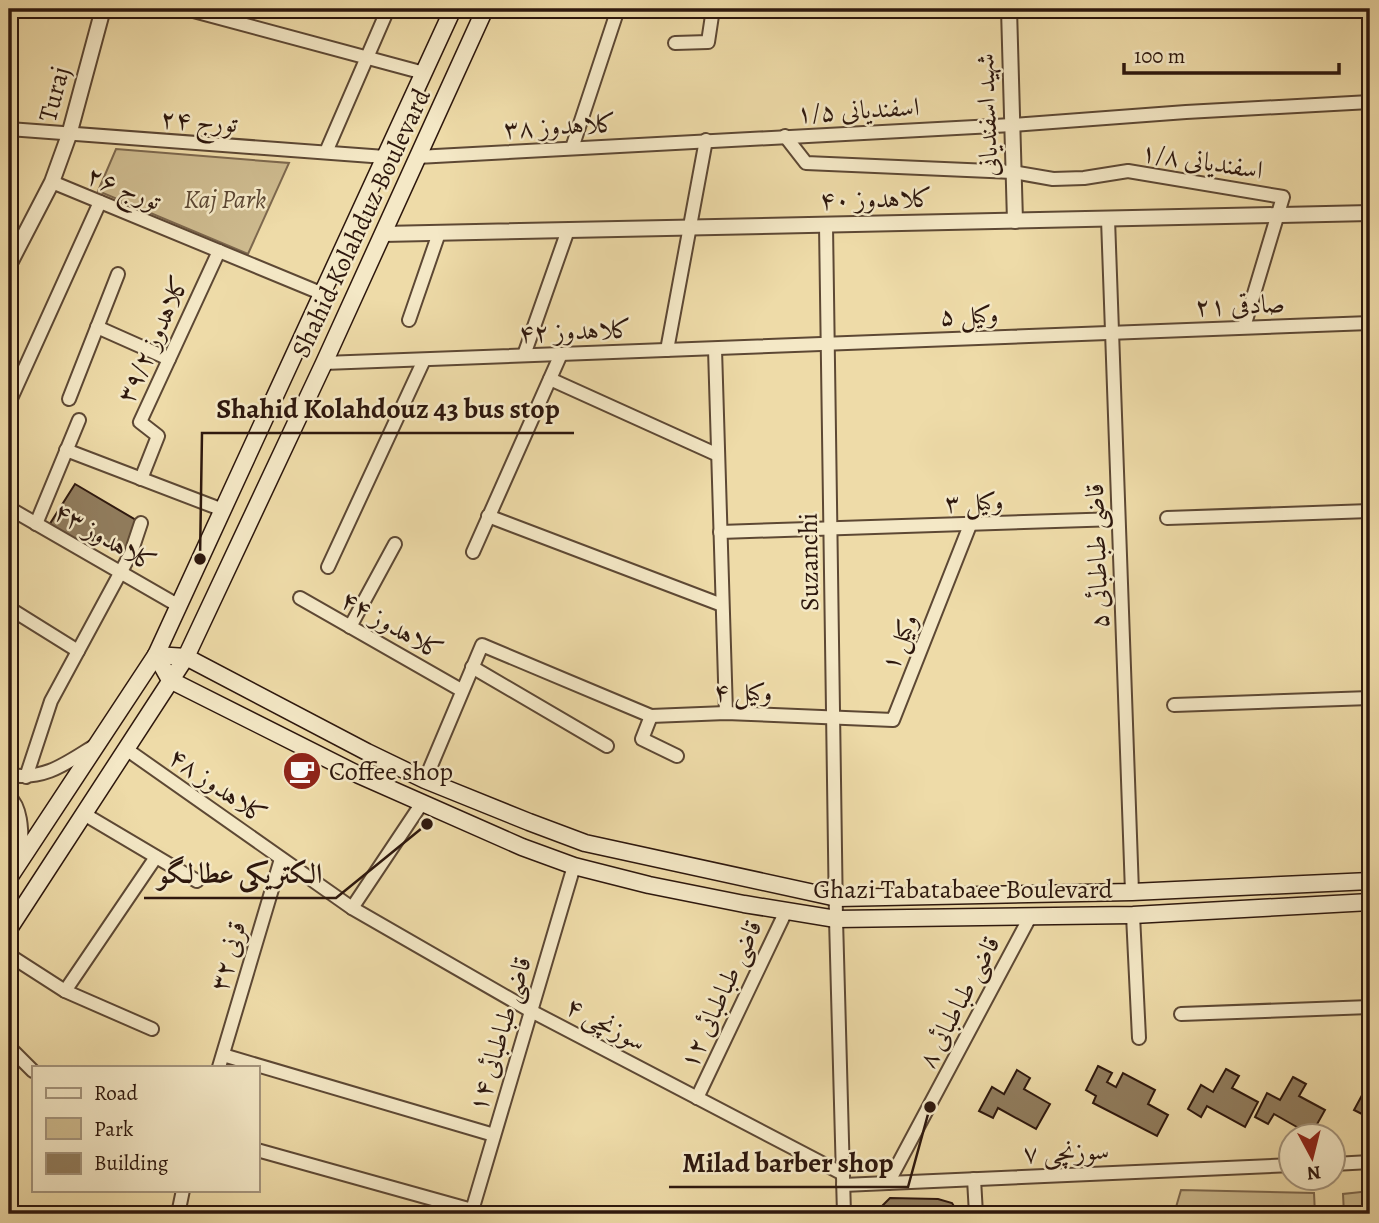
<svg xmlns="http://www.w3.org/2000/svg" width="1379" height="1223" font-family="Alegreya,Amiri,serif">
<rect width="100%" height="100%" fill="#eedba8"/>
<filter id="stains"><feTurbulence type="fractalNoise" baseFrequency=".00286" numOctaves="4"/><feColorMatrix values="0 0 0 0 .2 0 0 0 0 .09 0 0 0 0 .02 0 0 0 .5 -.17"/></filter>
<radialGradient id="worn" r=".72"><stop offset=".6" stop-color="#630" stop-opacity="0"/><stop offset="1" stop-color="#630" stop-opacity=".3"/></radialGradient>
<g fill="#cdba8e" stroke="#7d684e" stroke-width="2">
<path d="M116 149 289 163 248 254 98 191Z"/>
<path d="M1181 1190 1314 1193 1315 1214H1174Z"/>
<path d="M1370 1191V1214H1344L1343 1194Z"/>
</g>
<g fill="#917d5e" stroke="#2d170d" stroke-width="2">
<path d="M75 484 141 523 129 556 95 536 86 553 46 530Z"/>
<path d="M1098 1066 1112 1073 1107 1082 1116 1087 1123 1073 1155 1090 1148 1104 1168 1115 1157 1136 1093 1103 1096 1096 1086 1090Z"/>
<path d="M1226 1069 1239 1076 1232 1088 1258 1102 1245 1127 1207 1106 1201 1117 1188 1109 1201 1085 1213 1092Z"/>
<path d="M1017 1070 1030 1078 1024 1089 1050 1104 1036 1129 998 1108 993 1118 979 1111 992 1087 1004 1094Z"/>
<path d="M1293 1077 1306 1084 1299 1096 1325 1110 1311 1135 1274 1114 1268 1124 1255 1117 1267 1093 1280 1100Z"/>
<path d="M1367 1086 1370 1088V1112L1368 1117 1354 1110Z"/>
<path d="M890 1198 938 1199 952 1203 959 1214H874Z"/>
</g>
<g fill="none" stroke-linecap="round" stroke-linejoin="round">
<g stroke="#5d4834" stroke-width="16">
<g id="minor">
<path d="M186 9 424 73"/>
<path d="M675 43 708 42 713 9"/>
<path d="M9 129 385 157"/>
<path d="M785 136 806 163 1013 172 1053 179 1084 178 1128 171 1283 197 1244 327"/>
<path d="M572 148 618 9"/>
<path d="M326 152 388 9"/>
<path d="M417 157 1012 125 1186 112 1370 102"/>
<path d="M52 182 323 294"/>
<path d="M1108 219 1132 892"/>
<path d="M826 225 836 919 844 1214"/>
<path d="M409 320 439 233"/>
<path d="M97 327 169 359"/>
<path d="M715 349 726 713"/>
<path d="M667 350 706 140"/>
<path d="M524 355 568 230"/>
<path d="M324 363 1370 323"/>
<path d="M550 379 718 455"/>
<path d="M69 399 118 274"/>
<path d="M9 403 100 202"/>
<path d="M66 450 223 510"/>
<path d="M141 479 158 436 140 422 219 251"/>
<path d="M9 508 179 606"/>
<path d="M488 516 722 605"/>
<path d="M1167 518 1370 511"/>
<path d="M36 524 79 420"/>
<path d="M720 532 1118 519"/>
<path d="M473 552 561 354"/>
<path d="M328 567 424 360"/>
<path d="M300 598 461 690"/>
<path d="M9 608 78 651"/>
<path d="M350 627 395 544"/>
<path d="M472 667 607 746"/>
<path d="M1174 705 1370 698"/>
<path d="M651 716 642 739 677 756"/>
<path d="M126 749 352 908 531 1011 843 1174"/>
<path d="M9 775C45 780 65 764 94 746"/>
<path d="M26 777 51 701 131 553 141 523"/>
<path d="M425 780 482 645 651 716 726 713 893 720 970 525"/>
<path d="M9 796C24 810 21 839 22 858"/>
<path d="M84 814 197 881"/>
<path d="M352 908 422 803"/>
<path d="M1133 915 1139 1038"/>
<path d="M9 955 65 991 152 1029"/>
<path d="M65 991 156 857"/>
<path d="M1181 1014 1370 1007"/>
<path d="M9 1047 33 1071"/>
<path d="M223 1055 494 1135"/>
<path d="M219 1067 281 859"/>
<path d="M697 1098 786 911"/>
<path d="M257 1150 472 1210"/>
<path d="M1334 1164 1370 1162"/>
<path d="M974 1179 976 1214"/>
<path d="M888 1183 1030 917"/>
<path d="M843 1185 1292 1165"/>
<path d="M178 1214 183 1190"/>
<path d="M471 1214 574 866"/>
</g>
</g>
<g stroke="#5d4834" stroke-width="18">
<g id="tertiary">
<path d="M1009 9 1015 221"/>
<path d="M383 234 1370 213"/>
<path d="M9 265 52 182 69 135 103 9"/>
</g>
</g>
<g stroke="#2d170d" stroke-width="19">
<g id="secondary">
<path d="M156 655 170 680 359 775 522 847 574 866 649 885 744 904 836 919 1133 915 1370 902"/>
<path d="M156 655 186 657 367 752 425 780 529 822 585 843 837 898 1132 892 1370 881"/>
<path d="M9 878 156 655 453 9"/>
<path d="M9 929 186 657 324 363 485 9"/>
</g>
</g>
<use href="#minor" stroke="#f4e8c6" stroke-width="12"/>
<use href="#tertiary" stroke="#f4e8c6" stroke-width="14"/>
<use href="#secondary" stroke="#f4e8c6" stroke-width="16"/>
</g>
<defs>
<g id="cafe-disc" transform="scale(2.0125)"><circle r="9.5" fill="#8f2418" stroke="#f4e8c6"/><path d="M-5.5-4.5H6V0H3Q3 3.5 0 3.5H-2.5Q-5.5 3.5-5.5 0ZM3-3.2v2h1.7v-2ZM-6 4.5H4V6H-6Z" fill="#fff"/></g>
</defs>
<g fill-rule="evenodd">
<use href="#cafe-disc" x="302" y="771"/>
</g>
<g text-anchor="middle" dominant-baseline="central" stroke-width="5" stroke-linejoin="round" paint-order="stroke">
<g font-size="26" fill="#2d170d" stroke="#f4e8c6">
<text transform="translate(54 94) rotate(-75)">Turaj</text>
<text transform="translate(858 110) rotate(-3)">اسفندیانی ۱/۵</text>
<text transform="translate(987 115) rotate(-92)">شهید اسفندیانی</text>
<text transform="translate(199 121) rotate(4)">تورج ۲۴</text>
<text transform="translate(560 126) rotate(-3)">کلاهدوز ۳۸</text>
<text transform="translate(1202 161) rotate(9)">اسفندیانی ۱/۸</text>
<text transform="translate(124 188) rotate(22)">تورج ۲۶</text>
<text transform="translate(876 199) rotate(-1)">کلاهدوز ۴۰</text>
<text transform="translate(361 223) rotate(-65)">Shahid Kolahduz Boulevard</text>
<text transform="translate(1240 305) rotate(-2)">صادقی ۲۱</text>
<text transform="translate(969 315) rotate(-2)">وکيل ۵</text>
<text transform="translate(575 331) rotate(-2)">کلاهدوز ۴۲</text>
<text transform="translate(153 339) rotate(-65)">کلاهدوز ۳۹/۲</text>
<text transform="translate(974 502) rotate(-2)">وکيل ۳</text>
<text transform="translate(105 537) rotate(30)">کلاهدوز ۴۳</text>
<text transform="translate(1097 556) rotate(-92)">قاضی طباطبائی ۵</text>
<text transform="translate(809 562) rotate(-91)">Suzanchi</text>
<text transform="translate(392 625) rotate(30)">کلاهدوز ۴۴</text>
<text transform="translate(899 642) rotate(-68)">وکيل ۱</text>
<text transform="translate(743 692) rotate(1)">وکيل ۴</text>
<text transform="translate(218 786) rotate(35)">کلاهدوز ۴۸</text>
<text x="963" y="889">Ghazi Tabatabaee Boulevard</text>
<text transform="translate(228 956) rotate(-74)">قرنی ۳۲</text>
<text transform="translate(721 994) rotate(-65)">قاضی طباطبائی ۱۲</text>
<text transform="translate(959 1002) rotate(-62)">قاضی طباطبائی ۸</text>
<text transform="translate(606 1024) rotate(28)">سوزنچی ۴</text>
<text transform="translate(500 1034) rotate(-73)">قاضی طباطبائی ۱۴</text>
<text transform="translate(1066 1152) rotate(-2)">سوزنچی ۷</text>
</g>
<g font-size="26" font-style="italic" fill="#5d4834" stroke="#f4e8c6">
<text x="225" y="199">Kaj Park</text>
</g>
<g font-size="26" fill="#2d170d" stroke="#f4e8c6" text-anchor="start">
<text x="329" y="771">Coffee shop</text>
</g>
</g>
<path fill="none" stroke="#2d170d" stroke-width="2.5" d="M200 559L202 433H574M427 824L336 898H144M930 1107L908 1187H669"/>
<g fill="#2d170d" stroke="#f4e8c6" stroke-width="2.5">
<circle cx="200" cy="559" r="7"/>
<circle cx="427" cy="824" r="7"/>
<circle cx="930" cy="1107" r="7"/>
</g>
<g font-size="28" text-anchor="middle" font-weight="bold" fill="#2d170d" stroke="#f4e8c6" stroke-width="5" stroke-linejoin="round" paint-order="stroke">
<text x="388" y="418">Shahid Kolahdouz 43 bus stop</text>
<text x="240" y="883">الکتریکی عطا لگو</text>
<text x="788" y="1172">Milad barber shop</text>
</g>
<rect width="1379" height="1223" fill="none" stroke="#eedba8" stroke-width="35"/>
<rect x="10" y="10" width="1358" height="1202" fill="none" stroke="#2d170d" stroke-width="3.5"/>
<rect x="18" y="18" width="1344" height="1188" fill="none" stroke="#2d170d" stroke-width="2"/>
<rect x="32" y="1066" width="228" height="126" fill="#f4e8c6" stroke="#a4947c" stroke-width="2"/>
<rect x="46" y="1088" width="35" height="10" fill="#f4e8c6" stroke="#a4947c" stroke-width="2"/>
<text x="94" y="1100" font-size="21" fill="#2d170d">Road</text>
<rect x="46" y="1118" width="35" height="21" fill="#cdba8e" stroke="#a4947c" stroke-width="2"/>
<text x="94" y="1136" font-size="21" fill="#2d170d">Park</text>
<rect x="46" y="1153" width="35" height="21" fill="#917d5e" stroke="#a4947c" stroke-width="2"/>
<text x="94" y="1170" font-size="21" fill="#2d170d">Building</text>
<g transform="translate(1312 1157) rotate(173)"><circle r="33" fill="#f4e8c6" stroke="#a4947c" stroke-width="2"/>
<path d="M0-5L12 26L0 18L-12 26Z" fill="#8f2418"/>
<text y="-10" font-size="19" font-weight="bold" text-anchor="middle" fill="#2d170d">N</text>
</g>
<path d="M1124 63v10h215v-10" fill="none" stroke="#2d170d" stroke-width="3.5"/>
<text x="1134" y="63" font-size="21" fill="#2d170d" stroke="#f4e8c6" stroke-width="5" paint-order="stroke">100 m</text>
<rect width="100%" height="100%" filter="url(#stains)"/>
<rect width="100%" height="100%" fill="url(#worn)"/>
</svg>
